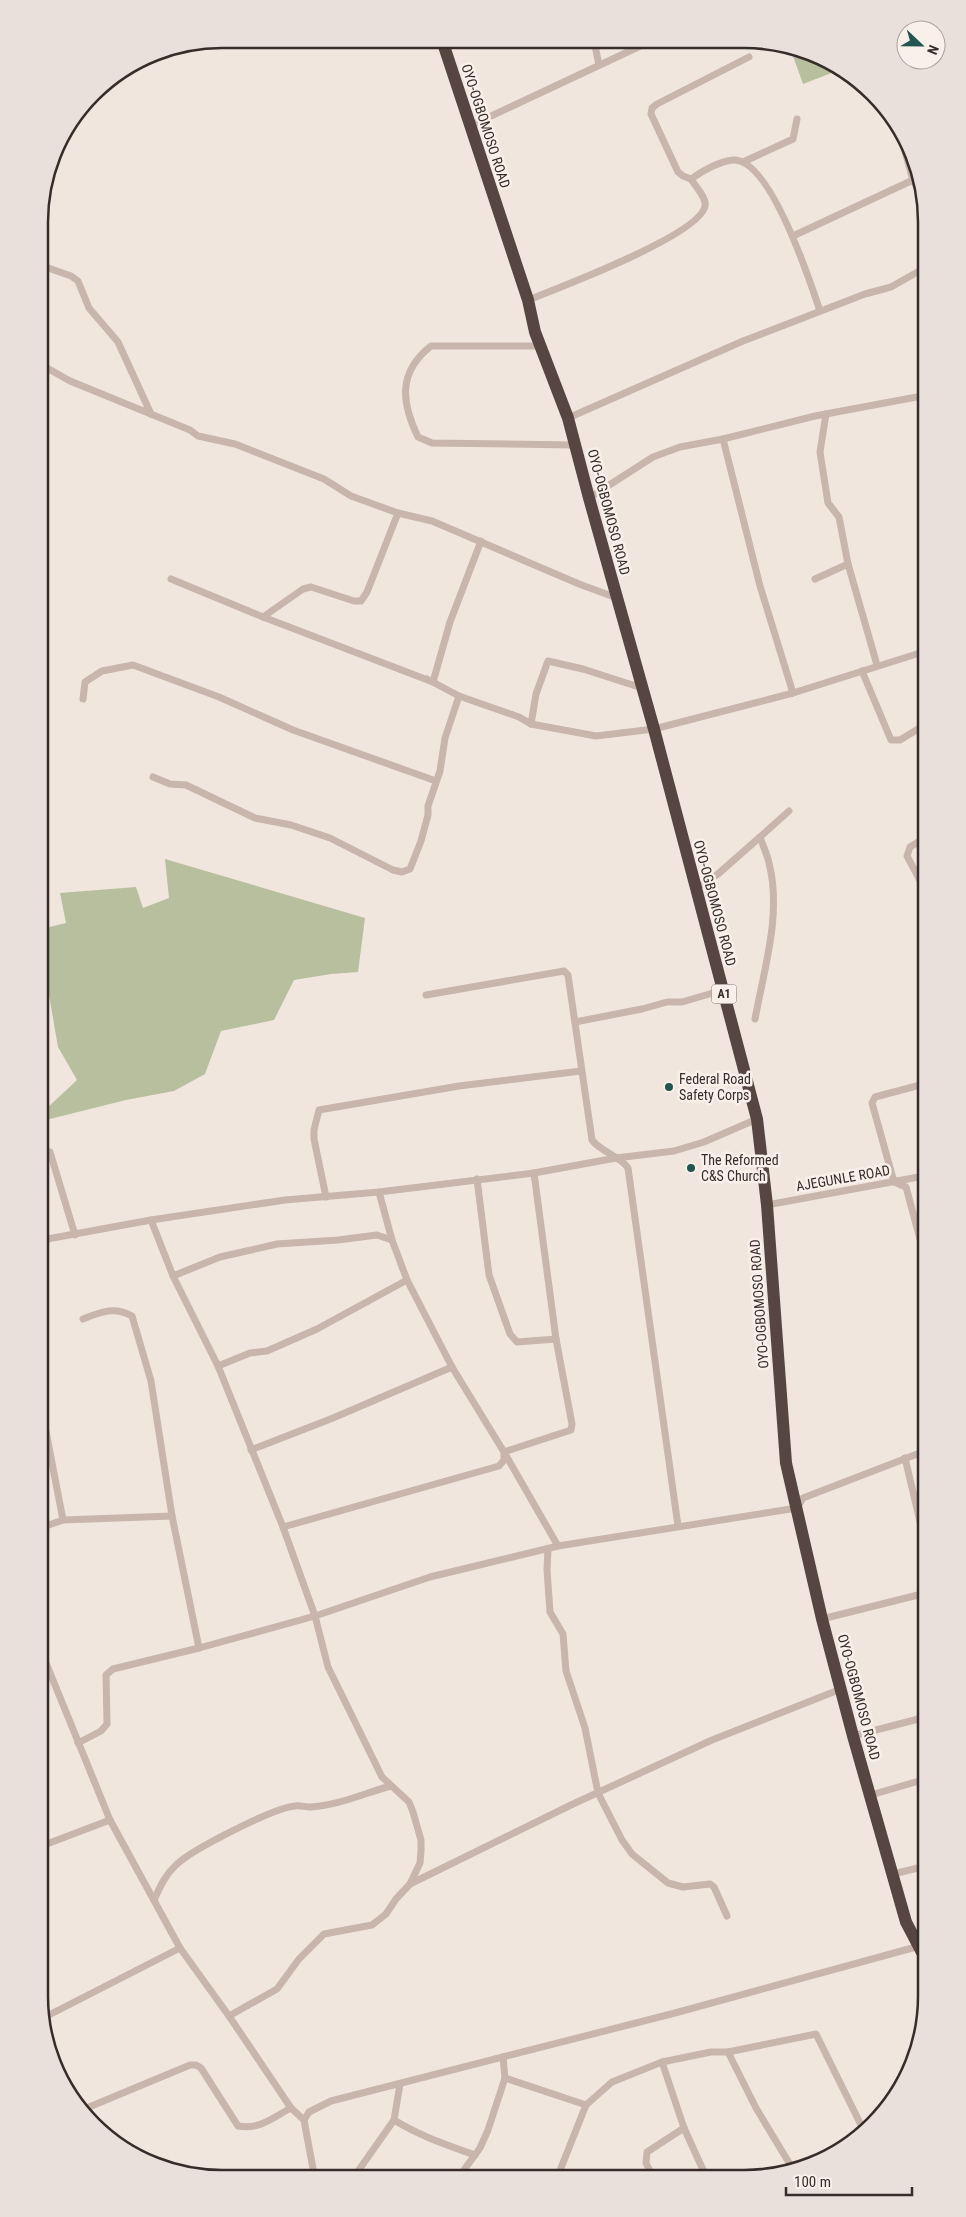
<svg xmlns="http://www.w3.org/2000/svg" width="966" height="2217" font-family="'Roboto Condensed',sans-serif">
<rect width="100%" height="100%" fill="#f1e6de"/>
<g fill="#b8bf9f">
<path d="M789 45 825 58 842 69 803 84Z"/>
<path d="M165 859 365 918 358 972 331 974 294 980 274 1020 221 1031 205 1074 174 1091 126 1100 46 1120V1109L77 1080 58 1047 46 978H42L41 929 66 923 60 893 136 887 143 908 169 898Z"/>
</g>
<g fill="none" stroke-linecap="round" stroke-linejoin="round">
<g stroke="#c8b5ab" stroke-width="7">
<path d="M594 41 599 65"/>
<path d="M897 123 913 180 921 195"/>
<path d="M470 126 651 41"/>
<path d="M743 162 793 139 797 119"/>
<path d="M691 179 683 176 678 172 651 114 652 108 657 104 749 57"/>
<path d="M793 236 913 180 920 173"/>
<path d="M40 265 71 276 78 281 89 308 118 342 151 414"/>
<path d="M528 300C558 288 700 235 705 206 707 198 695 186 691 179 702 171 720 161 733 160 770 158 810 281 820 311"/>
<path d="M542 346H431C398 372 401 402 418 437L432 443 575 445"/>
<path d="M40 364 70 381 190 430 198 436 235 444 324 479 351 496 398 513 432 521 579 584 617 598"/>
<path d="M826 414 820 452 828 503 839 517 848 564 877 665"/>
<path d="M568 418 743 341 865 294 891 287 921 270"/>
<path d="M723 439 760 586 793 693"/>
<path d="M589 498 653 457 680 447 723 439 815 416 922 396"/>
<path d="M171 579 263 617 433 682 450 622 481 541"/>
<path d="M815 579 848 564"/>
<path d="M263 617 303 589 311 587 354 601H361L367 592 398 513"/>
<path d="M862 671 891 740H900L923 726"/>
<path d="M427 679 459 696 519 717 531 724 596 736 654 729 793 693 923 652"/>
<path d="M83 699 85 682 102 671 133 665 219 697 293 730 436 781"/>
<path d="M531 724 536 694 548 661 583 669 642 688"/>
<path d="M153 777 170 784 186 785 255 818 291 825 330 838 393 870 402 872 410 869 421 841 428 815V806L440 771 445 738 459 696"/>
<path d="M923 839 910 847 907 856 923 886"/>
<path d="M696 888 718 874 760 837"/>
<path d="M426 995 564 971 568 975 592 1140C602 1153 619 1155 628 1168L678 1526"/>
<path d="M755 1019C764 969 782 914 769 863 767 854 763 846 760 837L789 811"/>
<path d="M575 1022 642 1009 667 1002H682L723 990"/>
<path d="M924 1084 875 1097 872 1103 894 1182 906 1187 924 1254"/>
<path d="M42 1149 50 1152 75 1235"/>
<path d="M477 1179 489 1275 510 1334 517 1342 556 1339"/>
<path d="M379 1192 392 1240 407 1280 452 1367 504 1452 558 1546"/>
<path d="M326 1197 314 1139V1130L319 1110 459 1086 581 1071"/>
<path d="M767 1205 924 1176"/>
<path d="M151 1220 173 1276 218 1366 283 1527 315 1616 328 1667 382 1777 409 1802 413 1812 421 1840V1851L420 1863 410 1884"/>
<path d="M42 1240 151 1220 285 1200 379 1192 534 1173 616 1158 674 1151 704 1142 757 1119"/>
<path d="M173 1276 220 1257 277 1244 338 1240 377 1235 392 1240"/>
<path d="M83 1319C100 1312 115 1306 132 1316L151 1381 172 1516 199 1648"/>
<path d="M218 1366 250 1353 267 1351 317 1329 407 1280"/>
<path d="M43 1416 63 1520"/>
<path d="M251 1450 333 1418 452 1367"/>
<path d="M905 1458 925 1543"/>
<path d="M43 1527 63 1520 172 1516"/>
<path d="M283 1527 499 1466 504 1460V1452L571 1430 572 1424 556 1339 534 1173"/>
<path d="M548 1549 547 1570 550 1612 563 1634 566 1671 585 1728 598 1793 622 1840 632 1854 668 1883 683 1887 710 1884 714 1887 727 1916"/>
<path d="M822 1619 926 1593"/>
<path d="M44 1658 110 1820 180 1948 229 2016 291 2108 304 2120"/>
<path d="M853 1736 926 1717"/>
<path d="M78 1743 101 1731 107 1724 106 1675 113 1669 199 1648 315 1616 430 1577 558 1546 797 1508 803 1498 925 1451"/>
<path d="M871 1795 926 1779"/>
<path d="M44 1845 110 1820"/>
<path d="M893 1874 926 1866"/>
<path d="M154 1900C160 1887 165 1875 176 1865 191 1850 273 1808 295 1806 300 1805 305 1807 310 1807 337 1806 365 1793 391 1786"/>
<path d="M229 2016 277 1989 299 1959 324 1934 372 1925 386 1914 396 1899 410 1884 573 1804 712 1740 841 1689"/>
<path d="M45 2017 180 1948"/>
<path d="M728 2052 756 2108 794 2171"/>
<path d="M662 2062 684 2128 704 2172"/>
<path d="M505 2078 586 2105"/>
<path d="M82 2110 190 2065H196L201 2068 238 2126C259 2130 272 2118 291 2108"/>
<path d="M394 2120C420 2136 447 2145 475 2155"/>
<path d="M559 2173 586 2105 612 2082 662 2062 711 2052H728L816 2034 864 2131"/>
<path d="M651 2173 646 2163 647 2152 684 2128"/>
<path d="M314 2174 304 2120 309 2112 331 2101 675 2013 927 1944"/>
<path d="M356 2174 394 2120 400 2084"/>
<path d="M461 2174 480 2148 488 2130 505 2078 503 2057"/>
</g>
<path stroke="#574541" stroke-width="12" d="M442 40 528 300 535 332 568 418 589 498 654 729 757 1119 767 1205 786 1463 822 1619 853 1736 906 1922 927 1962"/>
</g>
<g fill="#225552" stroke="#f9f0ea" stroke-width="2">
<circle cx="669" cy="1087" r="5"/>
<circle cx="691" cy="1168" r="5"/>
</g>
<g text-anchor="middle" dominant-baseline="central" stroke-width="5" stroke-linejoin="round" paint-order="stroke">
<rect fill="#f9f0ea" stroke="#716764" stroke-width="1" x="711.5" y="984.5" width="25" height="19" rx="4"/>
<g font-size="12" font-weight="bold" fill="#372c2a">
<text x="724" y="994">A1</text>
</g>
<g font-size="14" fill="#372c2a" stroke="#f9f0ea">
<text transform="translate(486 126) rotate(72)">OYO-OGBOMOSO ROAD</text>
<text transform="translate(609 512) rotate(75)">OYO-OGBOMOSO ROAD</text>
<text transform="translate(715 903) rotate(75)">OYO-OGBOMOSO ROAD</text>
<text transform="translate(843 1178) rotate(-10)">AJEGUNLE ROAD</text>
<text transform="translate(759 1304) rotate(-94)">OYO-OGBOMOSO ROAD</text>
<text transform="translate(859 1697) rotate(75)">OYO-OGBOMOSO ROAD</text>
</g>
<g font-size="14" fill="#372c2a" stroke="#f9f0ea" text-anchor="start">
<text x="679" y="1079">Federal Road<tspan x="679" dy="16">Safety Corps</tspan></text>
<text x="701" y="1160">The Reformed<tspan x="701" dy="16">C&amp;S Church</tspan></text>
</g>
</g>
<path d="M0 0H966V2217H0ZM222 48H744A174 174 0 0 1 918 222V1996A174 174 0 0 1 744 2170H222A174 174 0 0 1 48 1996V222A174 174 0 0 1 222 48Z" fill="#e9e0db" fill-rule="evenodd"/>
<path fill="none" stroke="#372c2a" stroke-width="2.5" d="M222 48H744A174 174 0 0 1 918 222V1996A174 174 0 0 1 744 2170H222A174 174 0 0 1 48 1996V222A174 174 0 0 1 222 48Z"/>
<g transform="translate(921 45) rotate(112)"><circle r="24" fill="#f9f0ea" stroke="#aba29d"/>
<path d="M0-4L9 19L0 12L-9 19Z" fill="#225552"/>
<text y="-8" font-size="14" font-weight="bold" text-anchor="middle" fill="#372c2a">N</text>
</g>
<path d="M786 2187v8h126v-8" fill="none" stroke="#372c2a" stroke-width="2.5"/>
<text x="794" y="2187" font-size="15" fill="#372c2a" stroke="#f9f0ea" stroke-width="4" paint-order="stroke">100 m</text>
</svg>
